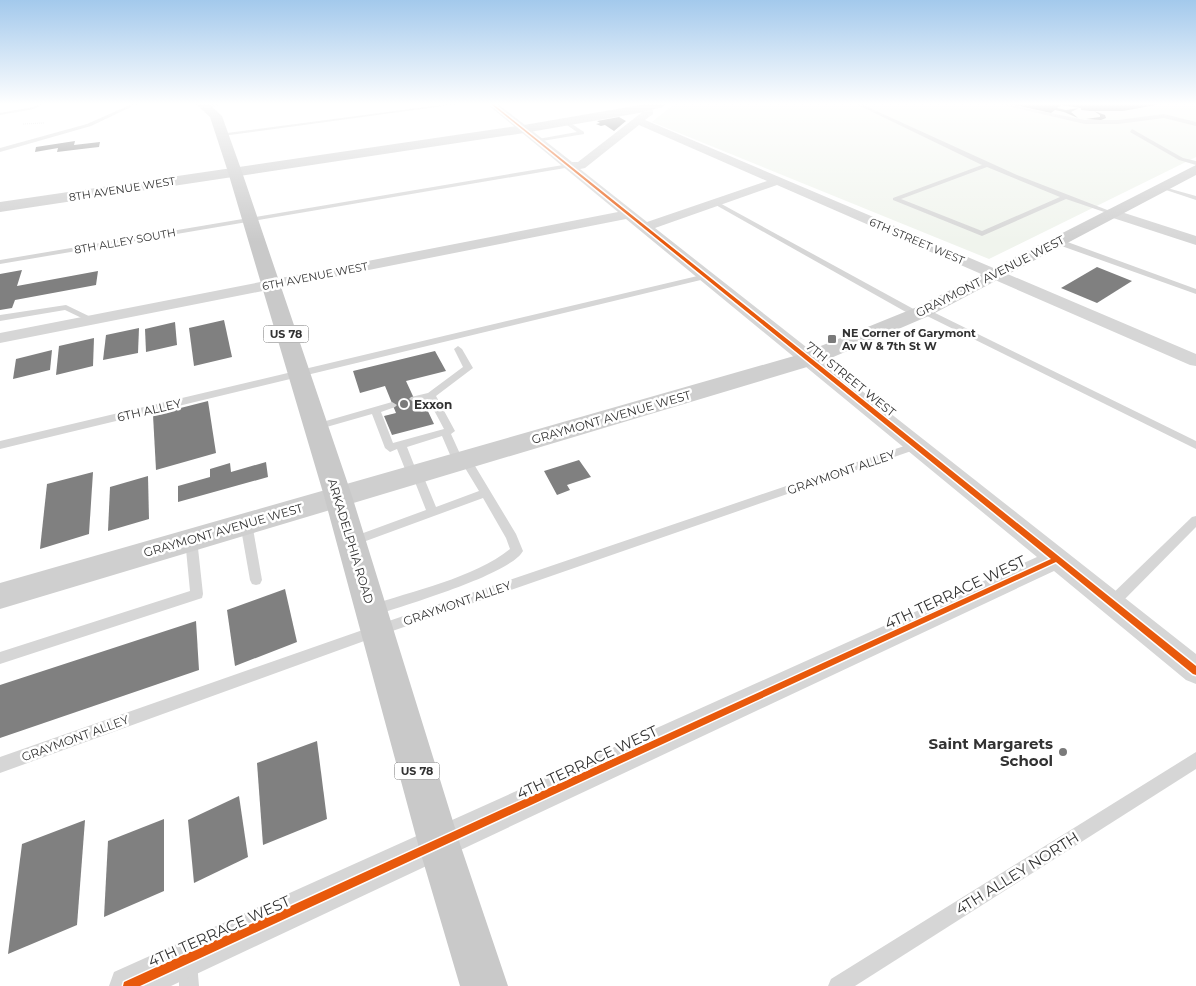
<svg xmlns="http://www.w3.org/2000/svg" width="1196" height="986" font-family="Montserrat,sans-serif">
<rect width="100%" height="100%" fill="#fff"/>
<path fill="#f0f4ed" d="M674 104H1196V157L989 259 652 122Z"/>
<g fill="#808080">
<path d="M1010 104H1161L1123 111H1090L1081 110V108L1061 105 1057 108 1066 110 1079 108 1071 112 1078 118 1064 112 1055 110 1051 113Z"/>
<path d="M1094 111 1105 115 1106 118 1101 120 1086 119 1100 117V115Z"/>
<path d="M619 117 626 121 614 131 605 125 601 126 596 124 600 123 597 121Z"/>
<path d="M75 141 74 145 100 142 99 147 90 148 57 152 58 148 35 152 36 147Z"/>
<path d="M1097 267 1132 281 1097 303 1061 288Z"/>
<path d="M22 270 17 286 98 271 96 285 15 300 12 308 0 310V274Z"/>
<path d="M224 320 232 357 194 366 189 328Z"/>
<path d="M175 322 177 345 146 352 145 329Z"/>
<path d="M139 328 138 353 103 360 106 335Z"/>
<path d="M94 338 93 366 56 375 59 346Z"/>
<path d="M52 350 50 370 13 379 16 359Z"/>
<path d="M435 351 446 371 406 381 418 407 425 405 434 424 392 435 384 416 396 413 385 386 360 393 353 371Z"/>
<path d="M208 401 216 453 156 470 153 415Z"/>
<path d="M579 460 591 477 567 485 570 490 557 495 544 471Z"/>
<path d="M266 462 268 477 178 502V486L210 477V469L230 463 231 472Z"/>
<path d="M93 472 89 534 40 549 47 484Z"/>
<path d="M148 476 149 519 108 531 110 487Z"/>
<path d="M285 589 297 642 235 666 227 610Z"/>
<path d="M196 621 199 670 0 738V685Z"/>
<path d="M317 741 327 819 263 845 257 763Z"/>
<path d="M239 796 248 857 194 883 188 820Z"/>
<path d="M164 819V891L104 917 108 841Z"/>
<path d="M85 820 77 925 8 954 22 844Z"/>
</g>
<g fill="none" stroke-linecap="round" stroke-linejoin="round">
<path stroke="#d5d5d5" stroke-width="1" stroke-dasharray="1 1" stroke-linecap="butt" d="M23 124 44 123"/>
<g fill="#d6d6d6" fill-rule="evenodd">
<path d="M38 104H43L34 109 0 115V113L33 107Z"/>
<path d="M132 104H137L91 126 0 152V148L87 124Z"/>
<path d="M448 104H458L222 136 219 134Z"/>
<path d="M856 104H861L1017 175 1115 213 1110 214 1066 199 982 236 893 200V198L982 165ZM987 167 1060 197 982 231 901 199Z"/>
<path d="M999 104H1006L1085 120H1118L1164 114 1196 122V126L1164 118 1118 124H1085Z"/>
<path d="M566 120 584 132V134L536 142 538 139 577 132 564 123Z"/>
<path d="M1132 129 1183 158 1196 161V165L1179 160 1130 132Z"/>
<path d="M569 164 572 166 571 167 0 264V260Z"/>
<path d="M1160 186 1196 196V200L1160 188Z"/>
<path d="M716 201 919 312 920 314 916 317 913 316 714 204 713 203Z"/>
<path d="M1056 240H1062L1196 289V294L1056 244Z"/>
<path d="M706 274H709V278L0 449V441Z"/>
<path d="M66 305 97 320 96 322H90L65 310 0 321V315Z"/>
<path d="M921 309H927L1196 441V449L921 313Z"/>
<path d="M458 346 462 349 473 368 436 396 455 431 451 434 461 456H469L516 534 523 551C510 575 402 606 373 616L368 614 366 610 368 606C412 591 474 578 510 549L506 538 483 498 355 545H347L345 542 347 539 426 510 413 477H408L407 474 397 449 390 452 385 448 372 414 316 430 311 427 312 425 392 402 397 405 395 407 381 412 393 443 444 429 428 399 414 402 409 399 411 397 428 393 463 367 454 349ZM442 436 454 464 462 463 479 491 436 507 422 473 421 470H416L407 447Z"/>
<path d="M916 442 921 446 920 448 378 636 0 773V757L377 625Z"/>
<path d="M1196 516V527L1117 607 1112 608 1107 607 1105 603 1107 599 1192 517Z"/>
<path d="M246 519 250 520 252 523 262 580 260 584 256 585 252 584 250 580 240 523 242 520Z"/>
<path d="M191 534 195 536 197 539 203 594 202 598 0 664V652L190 591 185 539 187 536Z"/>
<path d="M1196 752V769L855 986H828L831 979Z"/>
<path d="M188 954 195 956 197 963 199 986H179V963L181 956Z"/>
</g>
<g fill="#d6d6d6" fill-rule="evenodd">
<path d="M201 104H220L218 106 202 107Z"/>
<path d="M487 104H498L572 162H578L645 110H653V114L645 120 1196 354V366L1190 365 777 185 655 228 1196 654V684L1186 680 1054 571 171 986H109L114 972 1037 557 626 219 0 343V333L618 212ZM639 125 767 181 647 222 580 169 585 168Z"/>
<path d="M1112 209 1196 236V245L1107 216 1105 213 1107 210Z"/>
</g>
<g fill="#cfcfcf" fill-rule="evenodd">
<path d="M646 104H665L663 107 639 113 524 133 0 212V202L524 125Z"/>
<path d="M1196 165V175L931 315 817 364 0 609V583L801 354 917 307Z"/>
</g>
<path fill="#c9c9c9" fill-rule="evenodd" d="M196 104H209L222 116 242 172 352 496 460 844 508 986H460L418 844 324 496 228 172 210 117Z"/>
<g stroke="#fff" stroke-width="3">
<path id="cycleway" d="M491 104H493L1196 666V675L1193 674 1056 562 140 986H123L124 982 1051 559Z"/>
</g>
<use href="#cycleway" fill="#e8590c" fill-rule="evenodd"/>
</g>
<linearGradient id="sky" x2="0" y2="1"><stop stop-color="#a3c9ec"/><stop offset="0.43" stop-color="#fff"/><stop offset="1" stop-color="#fff" stop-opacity="0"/></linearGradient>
<rect width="1196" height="242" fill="url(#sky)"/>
<g fill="#7a7a7a" stroke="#fff" stroke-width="2">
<rect x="827" y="334" width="10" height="10" rx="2.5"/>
<circle cx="404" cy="404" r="5"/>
<circle cx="1063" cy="752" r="5"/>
</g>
<g text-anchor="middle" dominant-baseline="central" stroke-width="5" stroke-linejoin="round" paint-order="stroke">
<g font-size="11" fill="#323232" stroke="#fff">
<text transform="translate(122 189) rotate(-9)">8TH AVENUE WEST</text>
<text transform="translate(125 241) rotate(-10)">8TH ALLEY SOUTH</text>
<text transform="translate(917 241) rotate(23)">6TH STREET WEST</text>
<text transform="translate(315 276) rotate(-11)">6TH AVENUE WEST</text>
</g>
<g font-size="11" font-weight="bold" fill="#323232" stroke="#fff" text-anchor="start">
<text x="842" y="333">NE Corner of Garymont<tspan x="842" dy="13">Av W &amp; 7th St W</tspan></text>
</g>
<g fill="#fff" stroke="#707070" stroke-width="1">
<rect x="263.5" y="325.5" width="45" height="17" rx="4"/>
<rect x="394.5" y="762.5" width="45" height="17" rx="4"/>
</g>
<g font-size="11" font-weight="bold" fill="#323232">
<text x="286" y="334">US 78</text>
<text x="417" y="771">US 78</text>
</g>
<g font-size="12" fill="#323232" stroke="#fff">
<text transform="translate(990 276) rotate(-27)">GRAYMONT AVENUE WEST</text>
<text transform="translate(851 379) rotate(39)">7TH STREET WEST</text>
<text transform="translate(149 410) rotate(-13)">6TH ALLEY</text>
<text transform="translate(611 417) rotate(-16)">GRAYMONT AVENUE WEST</text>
<text transform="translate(841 472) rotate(-19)">GRAYMONT ALLEY</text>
<text transform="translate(223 530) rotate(-16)">GRAYMONT AVENUE WEST</text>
<text transform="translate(351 541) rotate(73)">ARKADELPHIA ROAD</text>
<text transform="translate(457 603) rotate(-19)">GRAYMONT ALLEY</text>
<text transform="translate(75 738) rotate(-20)">GRAYMONT ALLEY</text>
</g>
<g font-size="12" font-weight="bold" fill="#323232" stroke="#fff" text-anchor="start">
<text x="414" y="404">Exxon</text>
</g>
<g font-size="15" fill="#323232" stroke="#fff">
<text transform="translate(955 592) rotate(-25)">4TH TERRACE WEST</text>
<text transform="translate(587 762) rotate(-25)">4TH TERRACE WEST</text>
<text transform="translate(1017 873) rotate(-32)">4TH ALLEY NORTH</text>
<text transform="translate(219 931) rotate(-24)">4TH TERRACE WEST</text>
</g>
<g font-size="15" font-weight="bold" fill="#323232" stroke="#fff" text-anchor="end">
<text x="1053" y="743">Saint Margarets<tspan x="1053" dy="17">School</tspan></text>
</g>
</g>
</svg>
